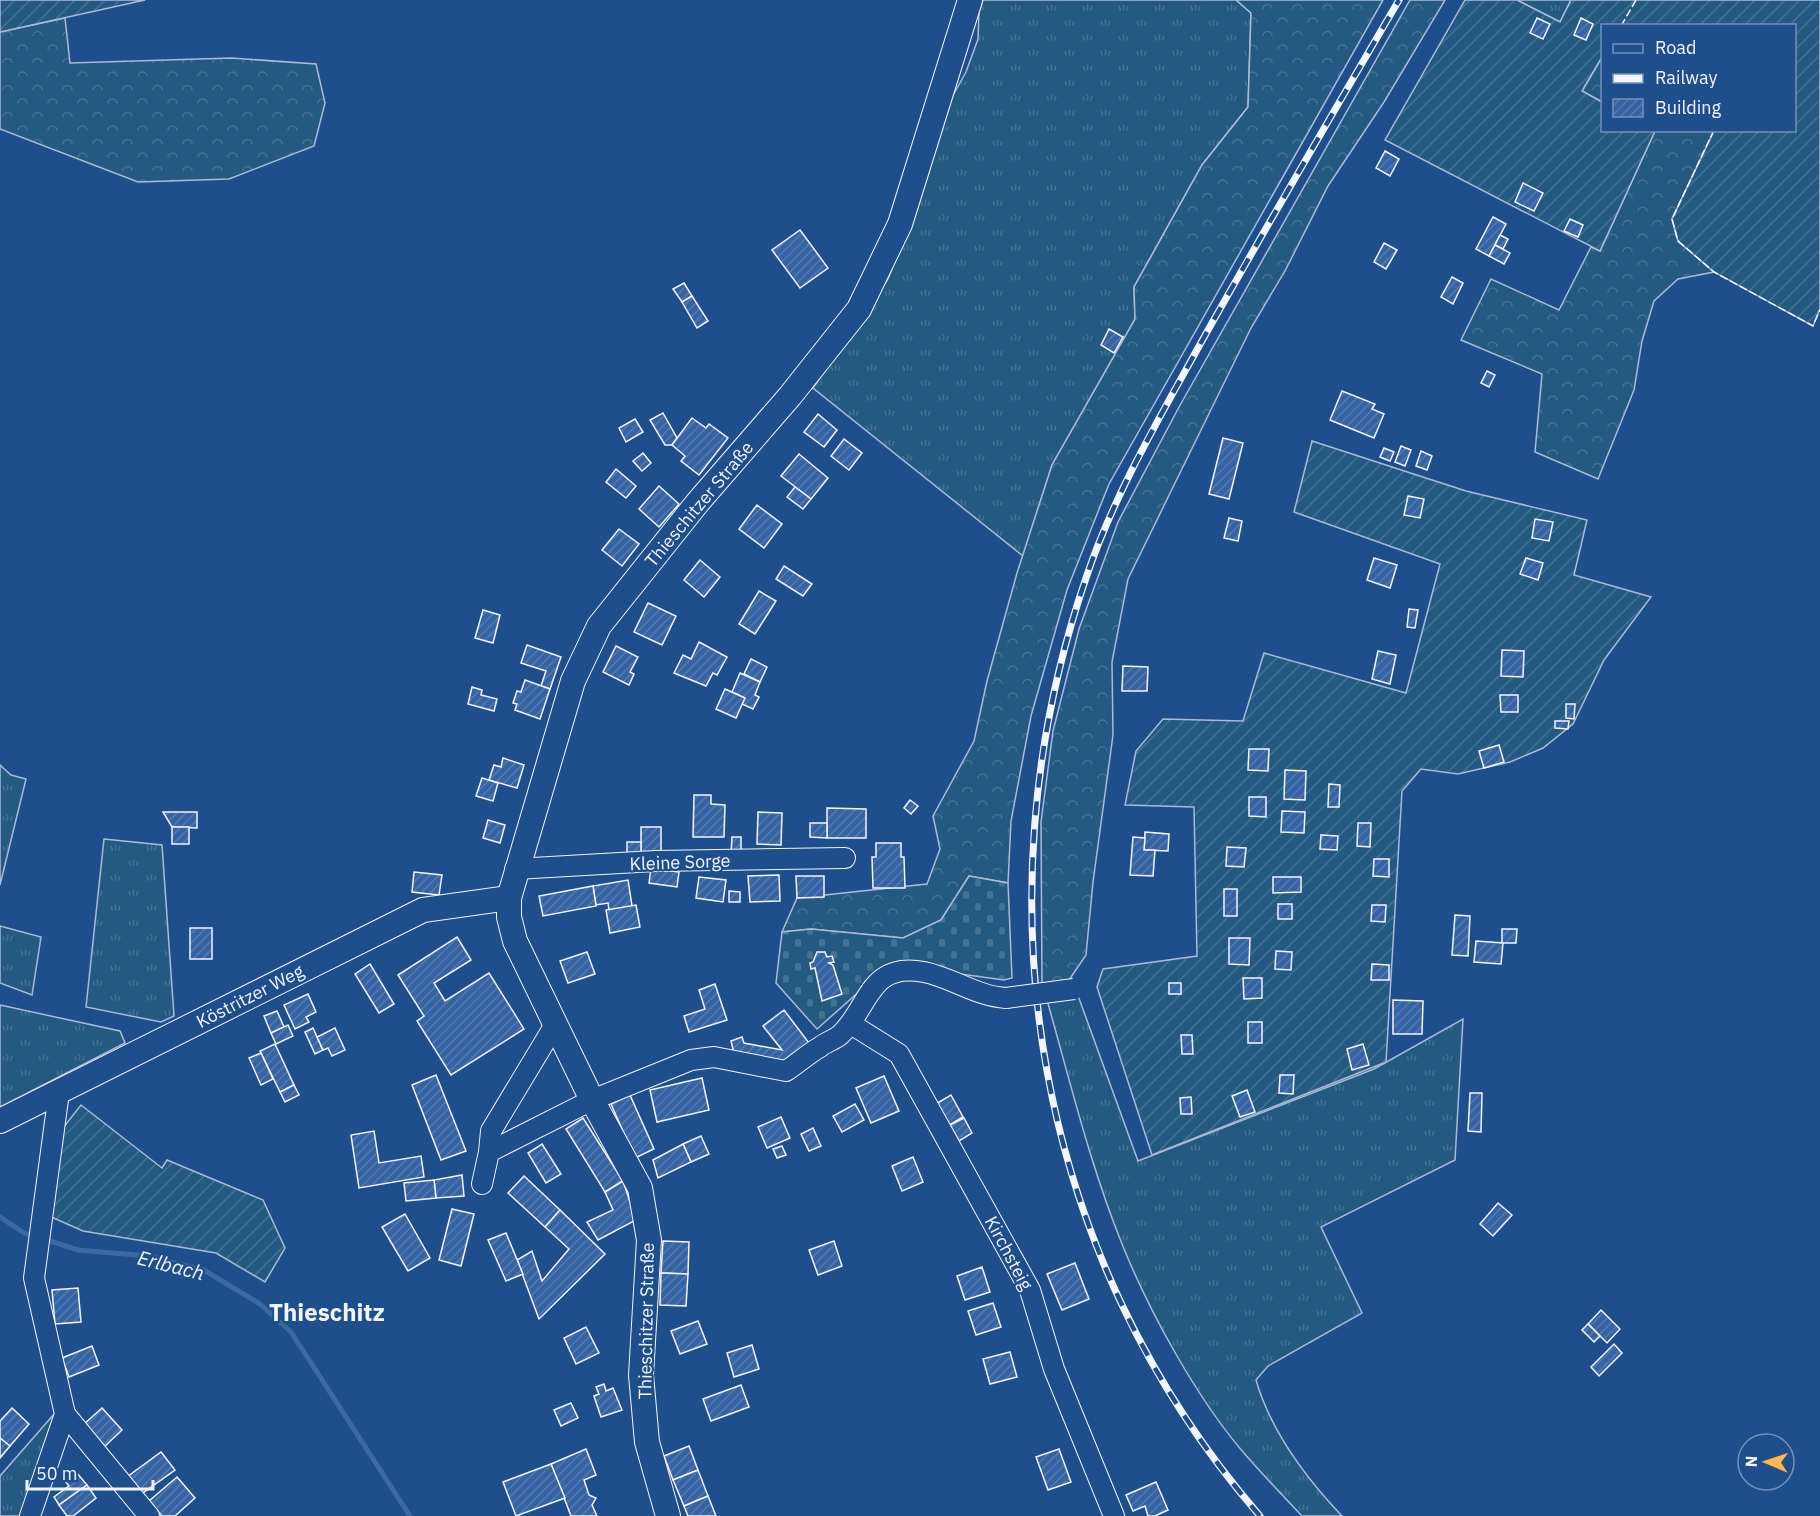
<svg xmlns="http://www.w3.org/2000/svg" width="1820" height="1516" font-family="'IBM Plex Sans',sans-serif">
<defs>
<pattern id="grass-tufts" width="24" height="20" patternUnits="userSpaceOnUse" patternTransform="scale(1.5)"><rect width="24" height="20" fill="#245a82"/><path d="M3 7l-1-3M5 7V3M7 7l1-3M15 17l-1-3M17 17v-4M19 17l1-3" fill="none" stroke="#447295"/></pattern>
<pattern id="forest-crowns" width="20" height="18" patternUnits="userSpaceOnUse" patternTransform="scale(1.5)"><rect width="20" height="18" fill="#245a82"/><path d="M2 6a3 3 0 1 1 6 0M12 15a3 3 0 1 1 6 0" fill="none" stroke="#447295"/></pattern>
<pattern id="cemetery-stones" width="16" height="16" patternUnits="userSpaceOnUse" patternTransform="scale(1.5)"><rect width="16" height="16" fill="#245a82"/><path d="M2 7V4a2 2 0 0 1 4 0v3zM10 15v-3a2 2 0 0 1 4 0v3z" fill="#447295"/></pattern>
<pattern id="garden-furrows" width="10" height="10" patternUnits="userSpaceOnUse" patternTransform="scale(1.5)"><rect width="10" height="10" fill="#245a82"/><path d="M-1 1l2-2M0 10L10 0M9 11l2-2" fill="none" stroke="#447295"/></pattern>
<pattern id="building-hatch" width="6" height="6" patternUnits="userSpaceOnUse" patternTransform="scale(1.5)"><rect width="6" height="6" fill="#3563a3"/><path d="M-1 1l2-2M0 6l6-6M5 7l2-2" fill="none" stroke="#537ab1"/></pattern>
</defs>
<rect width="100%" height="100%" fill="#1f4e8c"/>
<g fill="url(#grass-tufts)" stroke="#a8bbd7" stroke-width="1.5">
<path d="M983 0H1236L1251 13 1248 107 1202 165 1134 287 1135 319 1052 465 1023 556 813 388 888 279 906 232 946 108 966 72 978 39 979 12Z"/>
<path d="M1517 0H1571L1560 22Z"/>
<path d="M0 765 11 775 26 779 0 885Z"/>
<path d="M104 839 162 845 174 1016 161 1022 86 1007Z"/>
<path d="M0 926 41 937 32 995 0 983Z"/>
<path d="M1076 990 1138 1161 1374 1069 1463 1019 1455 1160 1321 1227 1362 1313 1268 1366 1256 1380C1271 1432 1305 1477 1342 1516H1302C1282 1495 1262 1474 1243 1452 1196 1397 1149 1311 1122 1244 1090 1165 1070 1081 1047 1000Z"/>
<path d="M0 1005 120 1031 125 1043 0 1107Z"/>
<path d="M55 1413 21 1516H0V1476Z"/>
</g>
<g fill="url(#forest-crowns)" stroke="#a8bbd7" stroke-width="1.5">
<path d="M1236 0H1383L1109 484 1067 590 1031 716 1011 821 1008 883 969 876 941 920 903 938 811 929 782 932 797 898 927 884 940 849 933 816 974 741 987 681 1017 573 1052 465 1135 319 1134 287 1202 165 1248 107 1251 13Z"/>
<path d="M1410 0H1445L1384 102 1328 186 1285 271 1251 328 1128 579 1112 662 1113 735 1093 882 1086 955 1067 983 1042 987 1041 822 1053 731 1079 629 1118 522 1179 407Z"/>
<path d="M65 18 70 63 231 58 316 64 325 103 314 146 229 179 138 182 0 129V32Z"/>
<path d="M1602 57V102L1582 91Z"/>
<path d="M1655 131H1714L1672 219 1678 241 1714 272 1678 279 1654 301 1642 341 1634 390 1598 479 1535 452 1542 374 1461 340 1491 279 1559 310 1591 247 1600 251Z"/>
</g>
<path fill="url(#cemetery-stones)" stroke="#a8bbd7" stroke-width="1.5" d="M969 876 1008 883 1012 978 1004 980 916 968 870 982 817 1029 776 983 782 932 811 929 903 938 941 920Z"/>
<g fill="url(#garden-furrows)" stroke="#a8bbd7" stroke-width="1.5">
<path d="M0 0H145L0 32Z"/>
<path d="M1465 0H1517L1560 22 1571 0H1820V309L1813 326 1714 272 1678 241 1672 219 1714 131 1794 130V26H1602V57L1582 91 1602 102V130L1655 131 1600 251 1385 140Z"/>
<path d="M1312 441 1466 491 1587 520 1574 575 1651 597 1604 660 1573 724 1543 748 1510 762 1458 774 1421 769 1402 791 1386 1062 1152 1155 1097 987 1103 969 1197 956 1194 807 1125 805 1136 751 1163 719 1243 721 1264 653 1406 693 1440 564 1294 512Z"/>
<path d="M81 1105 162 1168 167 1160 263 1200 285 1248 265 1282 216 1253 83 1231 49 1216 59 1133Z"/>
</g>
<g fill="none" stroke-linecap="round" stroke-linejoin="round">
<g stroke="#3b69a3" stroke-width="5">
<path d="M0 1217 24 1233 35 1237"/>
<path d="M44 1239 78 1250 148 1256 204 1270 260 1304 291 1332 410 1516"/>
</g>
</g>
<g fill="url(#building-hatch)" stroke="#f2f6ff" stroke-width="1.5">
<path d="M1537 18 1550 24 1543 39 1530 33Z"/>
<path d="M1581 18 1593 24 1586 40 1574 35Z"/>
<path d="M1385 151 1399 159 1390 176 1376 168Z"/>
<path d="M1523 183 1543 193 1534 211 1515 202Z"/>
<path d="M1493 217 1506 224 1489 256 1476 249Z"/>
<path d="M1570 219 1583 225 1578 237 1564 231Z"/>
<path d="M800 230 828 268 800 288 772 250Z"/>
<path d="M1500 235 1508 239 1503 249 1495 245Z"/>
<path d="M1384 243 1397 250 1386 269 1374 262Z"/>
<path d="M1495 245 1510 253 1504 264 1489 256Z"/>
<path d="M1452 277 1463 283 1453 304 1441 297Z"/>
<path d="M684 283 692 296 682 302 673 289Z"/>
<path d="M692 296 708 321 697 328 682 302Z"/>
<path d="M1109 329 1123 337 1114 353 1101 345Z"/>
<path d="M1487 371 1495 375 1489 387 1481 383Z"/>
<path d="M1342 391 1375 404 1372 409 1384 414 1374 438 1330 420Z"/>
<path d="M663 413 677 438 672 445H665L650 420Z"/>
<path d="M818 414 837 430 824 447 804 432Z"/>
<path d="M692 418 706 428 709 424 728 438 699 475 681 461 685 456 672 445Z"/>
<path d="M635 419 643 432 626 442 619 428Z"/>
<path d="M1223 438 1243 443 1229 499 1209 494Z"/>
<path d="M844 439 862 453 849 470 831 456Z"/>
<path d="M1401 446 1411 450 1405 466 1395 462Z"/>
<path d="M1384 448 1394 452 1390 461 1380 457Z"/>
<path d="M1421 451 1432 456 1427 470 1416 466Z"/>
<path d="M643 453 651 463 642 471 633 461Z"/>
<path d="M799 454 828 478 811 499 781 476Z"/>
<path d="M616 469 636 486 626 498 606 482Z"/>
<path d="M659 486 679 504 659 527 639 509Z"/>
<path d="M795 487 811 499 803 509 787 497Z"/>
<path d="M1408 496 1424 499 1420 518 1404 515Z"/>
<path d="M757 505 782 524 764 548 739 529Z"/>
<path d="M1229 518 1242 521 1238 541 1224 538Z"/>
<path d="M1535 519 1553 522 1549 541 1532 538Z"/>
<path d="M619 529 639 544 622 566 602 550Z"/>
<path d="M1374 558 1397 565 1390 588 1367 580Z"/>
<path d="M1526 558 1543 563 1538 580 1520 574Z"/>
<path d="M700 560 720 577 704 597 684 580Z"/>
<path d="M784 566 812 584 803 596 776 579Z"/>
<path d="M759 591 776 601 755 634 739 624Z"/>
<path d="M648 603 676 616 662 645 634 632Z"/>
<path d="M1409 609 1418 610 1415 628 1407 627Z"/>
<path d="M483 610 500 615 493 643 475 638Z"/>
<path d="M699 642 727 657 717 675 713 673 706 686 674 673 683 655 691 659Z"/>
<path d="M527 645 561 657 550 689 541 686 546 671 521 663Z"/>
<path d="M616 646 638 657 630 672 634 674 629 685 603 672Z"/>
<path d="M1502 650 1524 651 1523 677 1501 676Z"/>
<path d="M1378 651 1396 655 1390 684 1372 679Z"/>
<path d="M751 659 767 667 760 682 744 674Z"/>
<path d="M1123 666 1148 667 1147 691H1122Z"/>
<path d="M740 673 760 682 755 695 759 697 753 709 742 704 745 698 732 692Z"/>
<path d="M525 680 550 689 540 719 515 710 517 704 513 703 517 691 521 692Z"/>
<path d="M472 687 482 690 481 695 497 699 494 711 468 704Z"/>
<path d="M725 689 745 698 736 718 716 709Z"/>
<path d="M1500 695H1518V712H1501Z"/>
<path d="M1566 704H1575L1574 719 1566 718Z"/>
<path d="M1555 721H1569L1568 729 1555 728Z"/>
<path d="M1499 745 1504 762 1484 768 1479 751Z"/>
<path d="M1249 749H1269L1268 771 1248 770Z"/>
<path d="M503 758 524 765 517 788 489 780 494 765 501 767Z"/>
<path d="M1285 770 1306 771 1305 800 1284 799Z"/>
<path d="M482 778 498 783 493 801 476 796Z"/>
<path d="M1329 784 1340 785 1339 807H1328Z"/>
<path d="M694 795H711V804L725 805 724 837H693Z"/>
<path d="M1249 797H1266V817L1249 816Z"/>
<path d="M910 800 918 806 911 814 904 808Z"/>
<path d="M827 808 866 809V838H827Z"/>
<path d="M1282 811 1305 812 1304 833 1281 832Z"/>
<path d="M163 812H197V828L172 827Z"/>
<path d="M758 812 782 813 781 845 757 844Z"/>
<path d="M488 820 505 825 500 843 483 838Z"/>
<path d="M810 823H827V838L810 837Z"/>
<path d="M1358 823H1371L1370 847 1357 846Z"/>
<rect x="172" y="827" width="17" height="17"/>
<rect x="641" y="827" width="20" height="29"/>
<path d="M1145 832 1169 834 1168 851 1144 850Z"/>
<path d="M1321 835 1338 836 1337 850 1320 849Z"/>
<path d="M732 837H741V855L731 854Z"/>
<path d="M1133 837 1145 838 1144 850H1155L1153 876 1130 875Z"/>
<rect x="627" y="842" width="14" height="14"/>
<path d="M876 843H901V857H904L905 888H873L872 857H876Z"/>
<path d="M1227 847 1246 848 1244 867 1226 866Z"/>
<path d="M1374 859H1389V877L1373 876Z"/>
<path d="M651 868 679 872 677 887 649 883Z"/>
<path d="M414 872 442 875 439 895 412 892Z"/>
<path d="M779 875 780 901 750 902 748 876Z"/>
<path d="M796 876H824V897L797 898Z"/>
<path d="M699 877 726 880 723 902 696 898Z"/>
<path d="M1273 877H1301V892L1273 893Z"/>
<path d="M628 880 632 906 609 910 608 903 596 905 593 886Z"/>
<path d="M593 886 596 906 543 916 539 896Z"/>
<rect x="1224" y="889" width="13" height="27"/>
<path d="M729 891 740 892V902H729Z"/>
<rect x="1278" y="904" width="14" height="15"/>
<path d="M636 905 640 927 610 933 606 910Z"/>
<path d="M1372 905H1386L1385 922 1371 921Z"/>
<path d="M1455 915 1470 916 1468 956 1452 955Z"/>
<rect x="190" y="928" width="22" height="31"/>
<path d="M1502 929H1517L1516 943H1502Z"/>
<path d="M457 937 471 960 434 983 445 1001 489 973 524 1029 451 1075 417 1021 424 1016 398 975Z"/>
<path d="M1229 938H1250L1249 965 1229 964Z"/>
<path d="M1476 941 1503 943 1501 964 1474 962Z"/>
<path d="M1276 951 1292 952 1291 970 1275 969Z"/>
<path d="M587 952 595 974 568 983 560 961Z"/>
<path d="M817 952H825L827 957 832 956 834 962 829 963 833 965 842 994 822 1001 815 968 811 969 810 963 813 962Z"/>
<path d="M370 964 394 1004 379 1013 355 974Z"/>
<path d="M1372 964 1389 965V980H1371Z"/>
<path d="M1243 978H1262V998L1244 999Z"/>
<rect x="1169" y="983" width="12" height="11"/>
<path d="M715 984 727 1020 689 1032 684 1016 705 1009 699 990Z"/>
<path d="M308 994 316 1012 306 1017 309 1022 295 1029 284 1005Z"/>
<path d="M1393 1000 1423 1001 1422 1034H1393Z"/>
<path d="M784 1010 812 1047 784 1066 735 1057 731 1041 742 1037 744 1043 782 1050 763 1026Z"/>
<path d="M277 1011 284 1027 271 1033 264 1016Z"/>
<rect x="1248" y="1022" width="14" height="21"/>
<path d="M288 1025 293 1036 276 1044 271 1033Z"/>
<path d="M313 1028 323 1050 315 1054 305 1032Z"/>
<path d="M335 1028 345 1050 332 1056 328 1048 323 1050 317 1037Z"/>
<path d="M1181 1035H1192L1193 1054H1182Z"/>
<path d="M275 1044 294 1085 280 1092 260 1051Z"/>
<path d="M1363 1044 1369 1065 1352 1070 1347 1049Z"/>
<path d="M261 1053 273 1079 261 1085 249 1058Z"/>
<path d="M436 1075 466 1151 441 1160 412 1085Z"/>
<path d="M1280 1075H1294L1293 1094 1279 1093Z"/>
<path d="M884 1076 899 1111 871 1123 856 1088Z"/>
<path d="M702 1078 709 1110 657 1122 650 1090Z"/>
<path d="M294 1085 299 1095 285 1102 280 1092Z"/>
<path d="M1247 1090 1255 1112 1240 1117 1232 1096Z"/>
<path d="M1470 1093H1482L1481 1132 1468 1131Z"/>
<path d="M630 1095 654 1149 635 1158 611 1104Z"/>
<path d="M951 1095 963 1117 946 1127 934 1105Z"/>
<path d="M1191 1097 1192 1114H1181L1180 1098Z"/>
<path d="M855 1104 864 1120 842 1132 833 1116Z"/>
<path d="M781 1117 790 1138 767 1148 758 1127Z"/>
<path d="M583 1118 623 1181 605 1192 566 1129Z"/>
<path d="M964 1118 972 1133 959 1141 950 1125Z"/>
<path d="M813 1128 821 1146 809 1151 801 1134Z"/>
<path d="M374 1131 379 1163 421 1156 424 1177 359 1188 351 1135Z"/>
<path d="M701 1136 709 1154 691 1162 683 1144Z"/>
<path d="M542 1144 561 1174 546 1183 528 1153Z"/>
<path d="M683 1144 691 1162 658 1178 653 1160Z"/>
<path d="M782 1146 786 1155 777 1158 773 1149Z"/>
<path d="M913 1157 923 1182 902 1191 892 1166Z"/>
<path d="M462 1175 464 1196 436 1198 434 1180Z"/>
<path d="M524 1176 560 1210 545 1227 508 1193Z"/>
<path d="M434 1180 436 1198 406 1201 404 1183Z"/>
<path d="M623 1181 636 1220 598 1240 587 1222 613 1210 605 1192Z"/>
<path d="M1498 1203 1512 1215 1493 1236 1480 1224Z"/>
<path d="M452 1209 474 1214 461 1266 439 1260Z"/>
<path d="M560 1210 605 1254 539 1319 517 1260 532 1251 542 1281 569 1249 545 1227Z"/>
<path d="M405 1214 430 1258 408 1271 382 1227Z"/>
<path d="M506 1233 523 1274 506 1281 488 1240Z"/>
<path d="M663 1241 689 1242 688 1274 661 1273Z"/>
<path d="M834 1241 842 1266 818 1275 809 1250Z"/>
<path d="M1075 1263 1089 1299 1062 1310 1047 1274Z"/>
<path d="M982 1267 990 1292 965 1300 957 1276Z"/>
<path d="M661 1273 688 1274 686 1306 660 1305Z"/>
<path d="M78 1288 81 1322 55 1324 52 1290Z"/>
<path d="M993 1303 1001 1327 976 1335 968 1311Z"/>
<path d="M1601 1310 1620 1329 1607 1343 1588 1324Z"/>
<path d="M698 1321 707 1344 680 1354 671 1331Z"/>
<path d="M1588 1324 1600 1336 1594 1342 1582 1330Z"/>
<path d="M586 1327 599 1353 576 1364 564 1338Z"/>
<path d="M1614 1344 1622 1353 1599 1376 1591 1367Z"/>
<path d="M752 1345 759 1369 734 1377 727 1353Z"/>
<path d="M92 1346 99 1365 69 1377 62 1358Z"/>
<path d="M1010 1352 1017 1377 990 1384 983 1359Z"/>
<path d="M604 1384 606 1391 613 1388 622 1410 601 1417 594 1396 599 1394 596 1387Z"/>
<path d="M741 1385 749 1407 711 1421 703 1399Z"/>
<path d="M571 1403 578 1418 561 1426 554 1410Z"/>
<path d="M12 1408 29 1424 10 1446 0 1438V1421Z"/>
<path d="M102 1408 122 1430 103 1448 83 1425Z"/>
<path d="M0 1438 10 1446 0 1458Z"/>
<path d="M689 1446 698 1470 673 1480 664 1456Z"/>
<path d="M586 1449 596 1475 584 1480 589 1495 596 1498 592 1505 597 1516H571L551 1464Z"/>
<path d="M1059 1449 1071 1482 1048 1490 1036 1457Z"/>
<path d="M161 1452 175 1470 140 1495 127 1477Z"/>
<path d="M551 1464 565 1498 516 1516 503 1482Z"/>
<path d="M698 1470 708 1496 684 1506 673 1480Z"/>
<path d="M77 1473 87 1485 59 1505 54 1497 69 1486 65 1481Z"/>
<path d="M177 1477 195 1498 175 1516H162L149 1501Z"/>
<path d="M1156 1482 1168 1510 1155 1516H1148L1145 1506 1133 1511 1126 1495Z"/>
<path d="M87 1485 96 1498 73 1516H67L59 1505Z"/>
<path d="M708 1496 716 1516H688L684 1506Z"/>
</g>
<g fill="none" stroke-linecap="round" stroke-linejoin="round">
<g stroke="#f2f6ff" stroke-width="22">
<g id="minor">
<path d="M515 869 655 861 845 858"/>
<path d="M851 1024 899 1054 1030 1290 1054 1369 1114 1516"/>
<path d="M489 1152 491 1131 556 1023"/>
<path d="M482 1184 489 1152 592 1100 691 1060 714 1057 786 1071C798 1063 808 1054 820 1047 826 1042 834 1040 840 1035 869 1009 868 961 924 972 953 978 976 996 1006 998"/>
<path d="M65 1414 149 1516"/>
<path d="M30 1516 65 1414 34 1278 59 1092"/>
</g>
</g>
<g stroke="#f2f6ff" stroke-width="26">
<g id="major">
<path d="M0 1121 423 910 509 898"/>
<path d="M668 1516 647 1442 641 1375 649 1240 640 1188 592 1100 515 941 509 917V898L573 681 599 626 698 502 790 396 859 309 900 224 970 0"/>
</g>
</g>
<use href="#minor" stroke="#1f4e8c" stroke-width="20"/>
<use href="#major" stroke="#1f4e8c" stroke-width="24"/>
<g stroke="#f2f6ff" stroke-width="7">
<path id="rail" d="M1260 1516C1035 1257 975 901 1086 578 1114 494 1160 417 1203 339 1267 225 1333 113 1399 0"/>
</g>
<use href="#rail" stroke="#1f4e8c" stroke-width="4.5" stroke-dasharray="14" stroke-linecap="butt"/>
<g stroke="#f2f6ff" stroke-width="22" stroke-linecap="butt">
<path id="minor-bridge" d="M1006 998 1074 989"/>
</g>
<use href="#minor-bridge" stroke="#1f4e8c" stroke-width="20"/>
<g stroke="#f2f6ff" stroke-width="1.5" stroke-dasharray="8 3" stroke-linecap="butt">
<path d="M1621 26 1636 0"/>
<path d="M1714 130 1672 219 1678 241 1714 272 1813 326 1820 309"/>
</g>
</g>
<g text-anchor="middle" dominant-baseline="central" stroke-width="4.5" stroke-linejoin="round" paint-order="stroke">
<g font-size="18" fill="#f2f6ff" stroke="#1f4e8c">
<text transform="translate(699 504) rotate(-50)">Thieschitzer Straße</text>
<text transform="translate(680 862) rotate(-2)">Kleine Sorge</text>
<text transform="translate(250 996) rotate(-27)">Köstritzer Weg</text>
<text transform="translate(1009 1253) rotate(62)">Kirchsteig</text>
<text transform="translate(646 1321) rotate(-89)">Thieschitzer Straße</text>
</g>
<g font-size="20" font-style="italic" fill="#f2f6ff" stroke="#1f4e8c">
<text transform="translate(171 1265) rotate(14)">Erlbach</text>
</g>
<g font-size="24" font-weight="bold" fill="#f2f6ff" stroke="#1f4e8c">
<text x="327" y="1312">Thieschitz</text>
</g>
</g>
<rect x="1601" y="24" width="195" height="108" fill="#1f4e8c" stroke="#7391ba" stroke-width="1.5"/>
<rect x="1613" y="44" width="30" height="9" fill="#1f4e8c" stroke="#7391ba" stroke-width="1.5"/>
<text x="1655" y="54" font-size="18" fill="#f2f6ff">Road</text>
<rect x="1613" y="74" width="30" height="9" fill="#f2f6ff" stroke="#7391ba" stroke-width="1.5"/>
<text x="1655" y="84" font-size="18" fill="#f2f6ff">Railway</text>
<rect x="1613" y="99" width="30" height="18" fill="url(#building-hatch)" stroke="#7391ba" stroke-width="1.5"/>
<text x="1655" y="114" font-size="18" fill="#f2f6ff">Building</text>
<g transform="translate(1766 1462) rotate(272)"><circle r="28" fill="#1f4e8c" stroke="#7391ba" stroke-width="1.5"/>
<path d="M0-4.5L10 22L0 15L-10 22Z" fill="#ffb74d"/>
<text y="-9" font-size="16" font-weight="bold" text-anchor="middle" fill="#f2f6ff">N</text>
</g>
<path d="M27 1480v9h126v-9" fill="none" stroke="#f2f6ff" stroke-width="3"/>
<text x="36" y="1480" font-size="18" fill="#f2f6ff" stroke="#1f4e8c" stroke-width="4.5" paint-order="stroke">50 m</text>
</svg>
